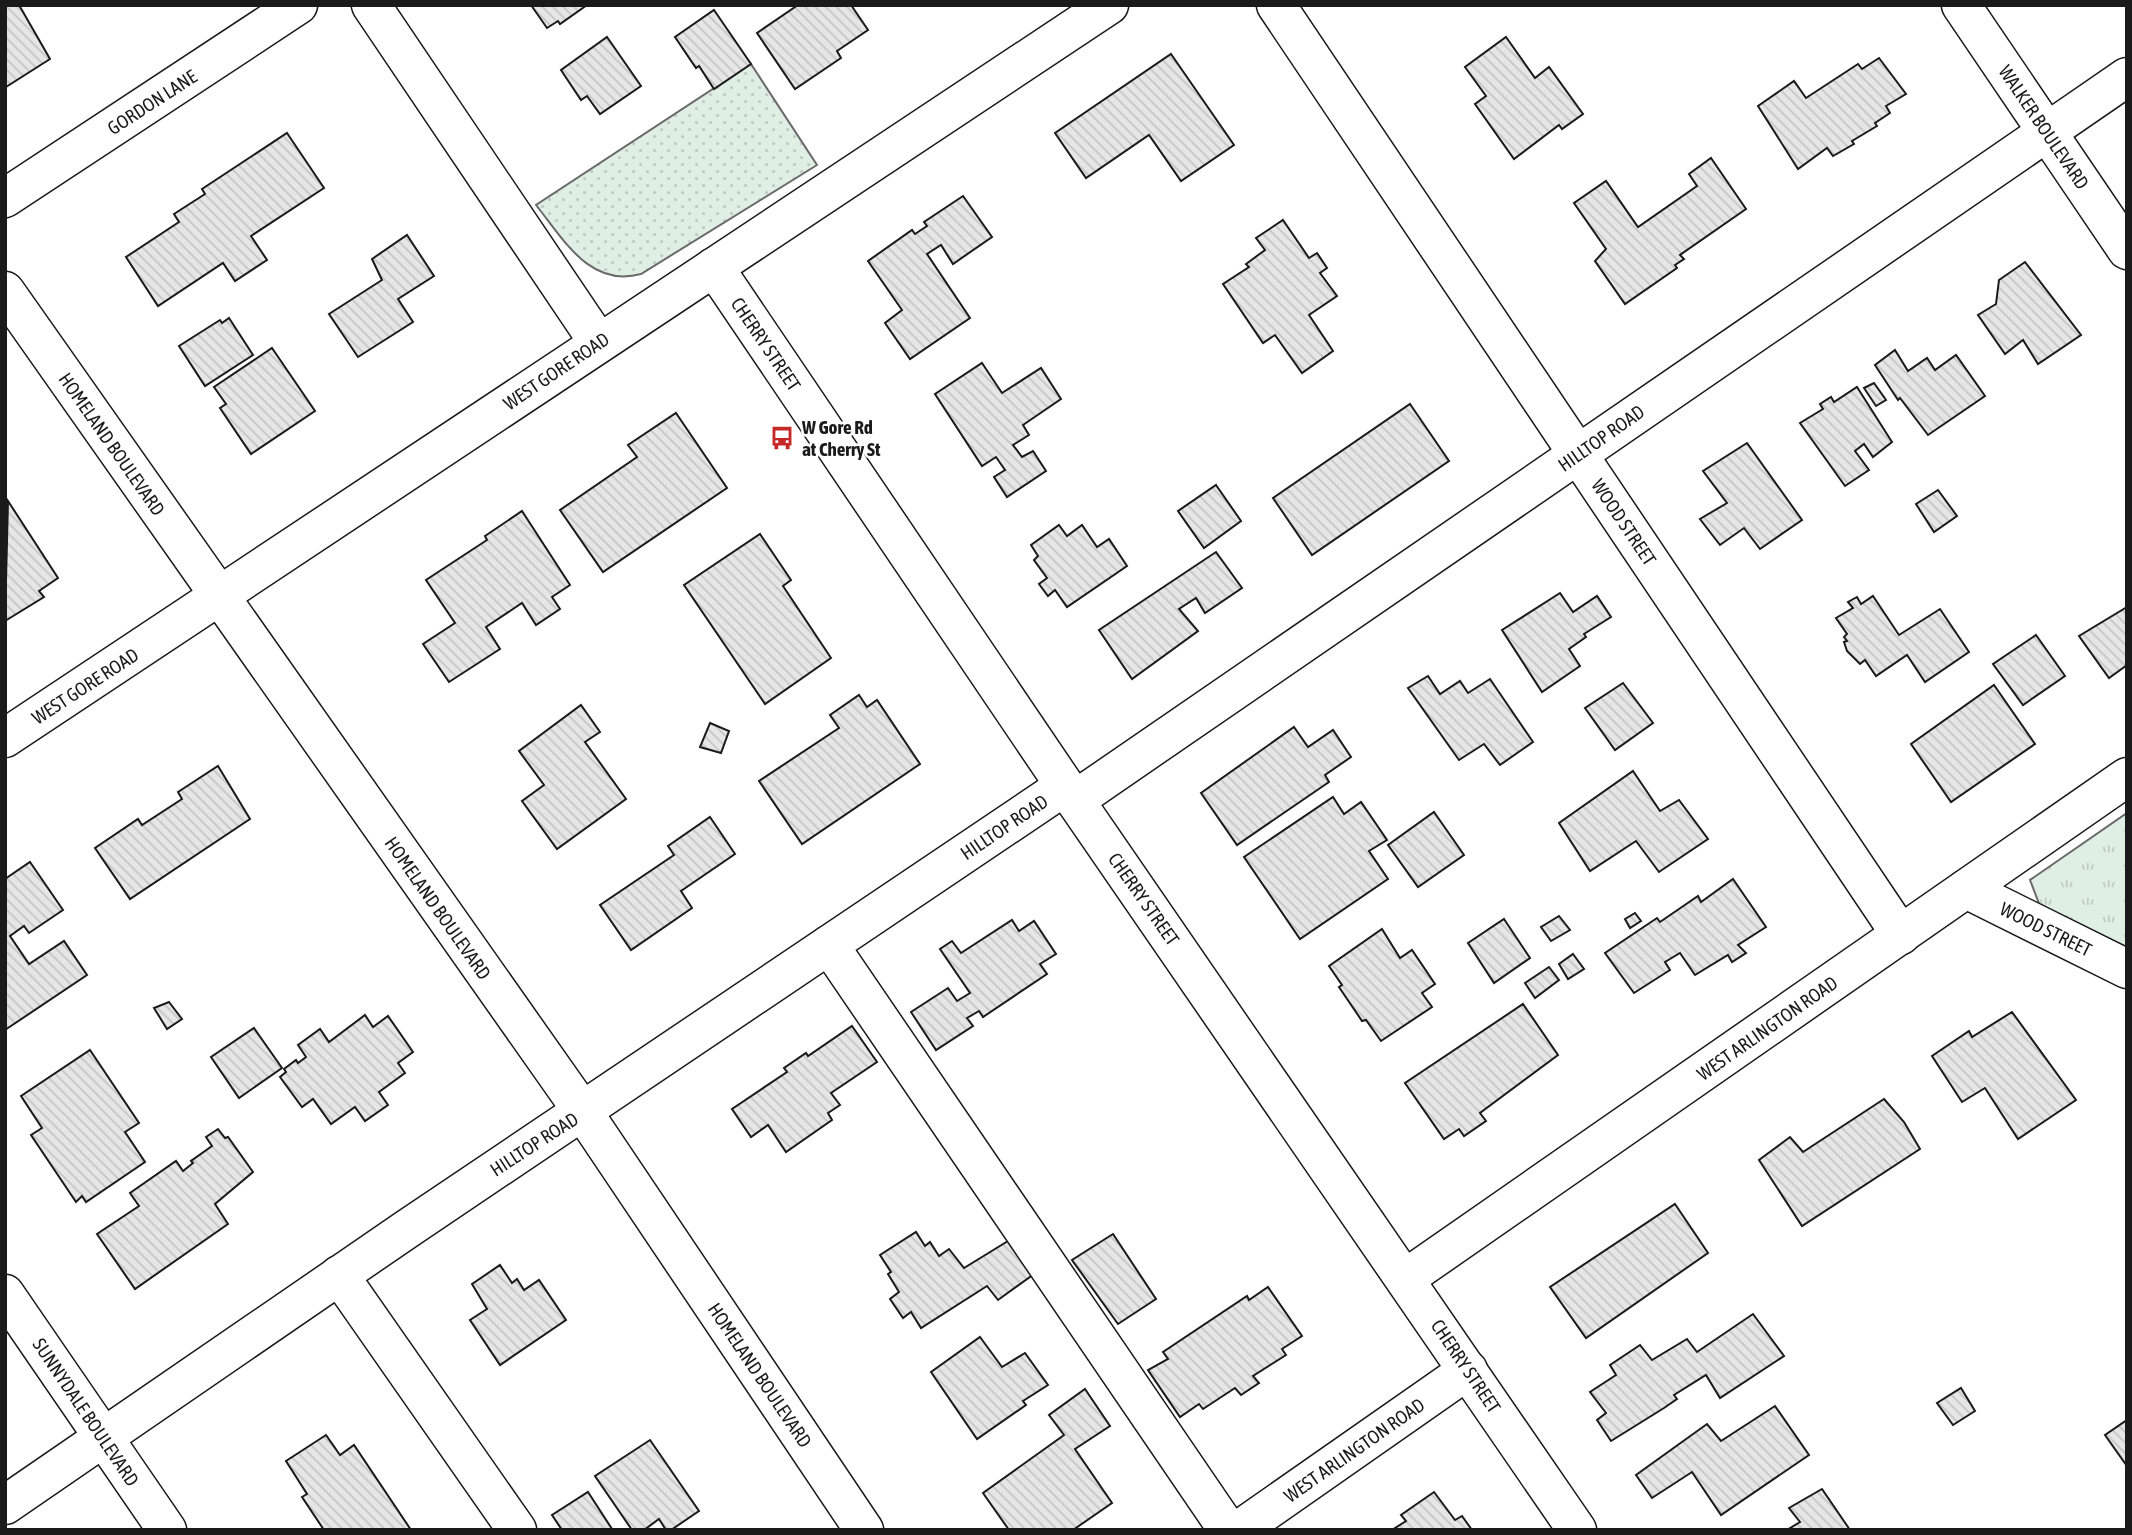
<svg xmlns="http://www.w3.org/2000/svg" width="2132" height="1535" font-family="'Asap Condensed',sans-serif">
<defs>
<pattern id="grass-dots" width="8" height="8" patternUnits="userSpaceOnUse" patternTransform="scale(1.75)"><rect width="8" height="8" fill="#e0efe3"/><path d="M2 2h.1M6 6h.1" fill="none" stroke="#c0ccc2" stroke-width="1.8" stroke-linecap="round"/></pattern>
<pattern id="park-tufts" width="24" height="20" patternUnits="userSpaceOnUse" patternTransform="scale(1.75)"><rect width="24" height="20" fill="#e0efe3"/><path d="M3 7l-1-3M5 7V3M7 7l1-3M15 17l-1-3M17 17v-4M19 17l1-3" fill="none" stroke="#c0ccc2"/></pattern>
<pattern id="building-back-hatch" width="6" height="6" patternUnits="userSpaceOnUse" patternTransform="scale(1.75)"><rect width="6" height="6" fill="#e6e6e6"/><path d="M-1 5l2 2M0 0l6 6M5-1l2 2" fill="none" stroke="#c5c5c5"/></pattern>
</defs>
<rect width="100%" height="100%" fill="#fff"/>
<path fill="url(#grass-dots)" stroke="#6a6a6a" stroke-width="2" d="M751 64 817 165 641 274C590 288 564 240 536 205Z"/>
<path fill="url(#park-tufts)" stroke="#6a6a6a" stroke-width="2" d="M2127 813V949L2040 906 2030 880Z"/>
<g fill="url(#building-back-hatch)" stroke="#1a1a1a" stroke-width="2">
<path d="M5 5H19L50 59 6 87Z"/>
<path d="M531 5H587L560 24 558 21 547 28Z"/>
<path d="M798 5H851L868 30 837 51 841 58 795 89 757 33Z"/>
<path d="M714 10 751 64 714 89 699 66 696 68 675 37Z"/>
<path d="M607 37 641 86 600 114 587 96 581 100 561 70Z"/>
<path d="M1506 37 1535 78 1549 67 1583 114 1562 129 1559 125 1514 159 1475 104 1486 96 1465 67Z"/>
<path d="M1171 54 1234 145 1181 181 1149 135 1086 178 1055 133Z"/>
<path d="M1879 58 1906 94 1886 106 1890 113 1875 123 1877 126 1852 141 1854 144 1833 156 1827 148 1798 169 1758 106 1794 81 1806 98 1858 64 1862 69Z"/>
<path d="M287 133 324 188 251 236 267 260 235 281 223 263 158 306 126 257 179 222 174 214 205 194 202 189Z"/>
<path d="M1711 158 1746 209 1680 255 1684 259 1675 265 1677 268 1625 304 1595 261 1606 249 1574 203 1606 181 1638 227 1697 186 1689 174Z"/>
<path d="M963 196 992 237 953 264 941 245 927 254 970 318 910 359 885 323 902 310 868 261 912 230 915 234 927 226 924 222Z"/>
<path d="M1283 220 1309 258 1317 253 1327 268 1320 273 1337 296 1309 315 1333 351 1302 373 1275 335 1263 343 1223 284 1249 267 1246 264 1265 250 1256 238Z"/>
<path d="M407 235 434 276 398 299 413 322 358 357 329 314 382 280 372 259Z"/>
<path d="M2025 262 2081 335 2038 364 2023 340 2005 354 1978 315 1996 304 1999 280Z"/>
<path d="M229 318 253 355 205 386 179 346 220 320 222 323Z"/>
<path d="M272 348 315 411 251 454 220 408 226 404 214 387Z"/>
<path d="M1895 350 1908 371 1927 358 1935 370 1956 355 1985 396 1928 435 1900 398 1898 400 1875 365Z"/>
<path d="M982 363 1002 393 1041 368 1061 399 1023 425 1029 435 1013 445 1022 457 1033 451 1046 471 1007 497 994 477 1005 470 996 457 982 466 935 394Z"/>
<path d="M1874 383 1886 400 1876 406 1864 388Z"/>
<path d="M1857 387 1892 442 1873 457 1864 444 1855 451 1869 470 1845 486 1800 423 1823 409 1820 404 1831 397 1834 402Z"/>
<path d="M1410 404 1449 461 1312 555 1273 498Z"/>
<path d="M676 413 727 488 603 572 560 510 637 457 628 445Z"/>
<path d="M1747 443 1802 520 1760 549 1744 528 1720 545 1700 519 1727 503 1703 471Z"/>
<path d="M1216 485 1241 521 1204 548 1178 511Z"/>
<path d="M1938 490 1957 516 1934 532 1916 504Z"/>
<path d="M8 501 58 578 39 591 44 597 5 621Z"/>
<path d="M522 511 570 585 552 597 560 609 536 625 522 603 486 627 500 649 449 682 423 644 455 623 426 580 487 540 485 536Z"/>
<path d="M1059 525 1067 536 1082 525 1097 547 1109 539 1127 566 1067 607 1055 590 1048 596 1039 584 1047 578 1034 560 1038 556 1031 545Z"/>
<path d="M760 534 791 580 783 586 831 658 765 704 684 585Z"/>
<path d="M1216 552 1242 588 1205 613 1196 598 1179 609 1198 631 1132 679 1099 630Z"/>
<path d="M1560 593 1573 612 1597 596 1611 617 1584 634 1586 637 1569 649 1580 666 1542 692 1502 630Z"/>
<path d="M1873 596 1899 635 1940 609 1969 652 1925 682 1907 655 1876 676 1865 660 1860 664 1847 651 1844 642 1847 641 1844 637 1847 634 1836 618 1853 608 1848 602 1857 597 1861 604Z"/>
<path d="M2127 607V665L2109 678 2079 636Z"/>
<path d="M2036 635 2065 676 2023 705 1993 664Z"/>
<path d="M1428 676 1440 694 1460 681 1468 693 1490 679 1533 742 1500 765 1484 744 1459 760 1408 688Z"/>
<path d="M1623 683 1653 723 1615 750 1585 708Z"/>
<path d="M1994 685 2035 744 1951 802 1911 744Z"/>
<path d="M859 695 867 707 877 700 920 764 802 844 759 781 839 728 830 715Z"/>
<path d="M581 705 600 732 585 742 626 799 557 849 522 801 544 785 519 751Z"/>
<path d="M710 723 729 731 721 753 700 747Z"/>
<path d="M1294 727 1308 747 1333 730 1351 757 1325 775 1329 782 1237 845 1201 793Z"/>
<path d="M218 766 250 819 130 899 95 848 138 819 142 825 182 799 178 792Z"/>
<path d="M1633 771 1660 811 1679 800 1708 839 1659 872 1636 841 1590 871 1559 823Z"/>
<path d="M1333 797 1344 814 1361 802 1387 840 1369 851 1388 879 1300 939 1244 857Z"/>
<path d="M1434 812 1464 855 1418 887 1388 845Z"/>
<path d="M710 817 735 854 681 891 692 908 631 950 600 905 674 855 668 846Z"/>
<path d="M30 862 63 910 29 933 24 926 10 936 29 964 64 941 87 975 5 1030V879Z"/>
<path d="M1733 879 1766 927 1738 945 1746 953 1732 962 1728 955 1695 975 1680 953 1665 962 1670 970 1634 993 1605 953 1657 918 1660 922 1698 896 1701 902Z"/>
<path d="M1635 913 1641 921 1630 928 1625 919Z"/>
<path d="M1559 916 1570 930 1551 941 1541 927Z"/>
<path d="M1504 919 1530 958 1494 983 1468 943Z"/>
<path d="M1012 920 1019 931 1034 921 1056 954 1040 964 1047 974 983 1017 979 1011 967 1018 973 1026 936 1050 911 1012 948 988 957 1001 970 993 940 949 952 941 961 953Z"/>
<path d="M1382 929 1400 958 1412 950 1435 984 1422 993 1432 1007 1381 1041 1366 1020 1362 1021 1339 987 1342 985 1329 966Z"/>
<path d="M1573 954 1584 969 1568 979 1559 964Z"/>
<path d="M1549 967 1559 980 1535 998 1525 983Z"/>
<path d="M169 1002 182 1019 167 1029 154 1008Z"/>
<path d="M1523 1004 1558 1055 1480 1113 1486 1121 1464 1136 1459 1129 1444 1139 1405 1083Z"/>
<path d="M2012 1012 2076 1100 2018 1139 1985 1088 1962 1102 1932 1056 1969 1031 1972 1037Z"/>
<path d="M365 1015 373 1027 388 1016 413 1052 398 1063 405 1073 379 1092 388 1105 365 1121 355 1107 331 1124 313 1099 302 1107 280 1077 286 1072 284 1069 296 1060 298 1063 306 1057 298 1045 320 1029 329 1042Z"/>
<path d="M852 1026 877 1062 831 1093 840 1105 828 1113 832 1120 786 1152 768 1125 751 1137 732 1109 787 1072 784 1068 806 1053 808 1056Z"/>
<path d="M254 1028 282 1068 239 1098 211 1057Z"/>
<path d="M90 1050 139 1123 125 1132 145 1162 86 1202 82 1196 76 1202 31 1135 42 1128 21 1096Z"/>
<path d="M1884 1099 1904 1122 1920 1149 1802 1226 1759 1160 1790 1137 1803 1152Z"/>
<path d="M218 1129 225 1138 228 1137 253 1172 215 1204 228 1224 135 1289 97 1234 139 1206 130 1193 176 1161 183 1171 193 1163 191 1161 212 1146 206 1137Z"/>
<path d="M1675 1204 1708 1253 1586 1338 1550 1287Z"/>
<path d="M916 1232 925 1246 930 1242 939 1256 949 1249 964 1268 1008 1241 1034 1274 998 1300 987 1286 921 1328 911 1312 903 1318 890 1299 899 1292 888 1274 891 1272 880 1255Z"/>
<path d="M1113 1234 1156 1299 1118 1324 1072 1260Z"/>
<path d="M500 1265 512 1283 517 1279 524 1290 539 1280 566 1320 500 1365 470 1320 487 1309 472 1284Z"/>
<path d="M1268 1287 1302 1336 1282 1349 1286 1355 1253 1376 1259 1383 1241 1395 1235 1388 1203 1409 1199 1404 1180 1417 1148 1370 1168 1359 1163 1352 1247 1296 1249 1300Z"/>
<path d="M1753 1314 1784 1356 1720 1398 1706 1375 1674 1395 1677 1399 1664 1408 1611 1441 1597 1420 1606 1413 1590 1392 1616 1375 1610 1365 1640 1345 1652 1360 1687 1339 1697 1352Z"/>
<path d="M980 1337 1002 1367 1025 1353 1048 1385 1023 1401 1026 1405 977 1439 931 1372Z"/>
<path d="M1961 1388 1975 1411 1953 1425 1937 1403Z"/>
<path d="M1085 1389 1110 1426 1075 1449 1112 1503 1073 1530H1009L983 1493 1064 1435 1049 1415Z"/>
<path d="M1775 1406 1809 1455 1721 1515 1692 1472 1652 1498 1636 1475 1707 1424 1721 1441Z"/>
<path d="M2127 1420V1466L2105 1435Z"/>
<path d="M326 1435 340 1455 354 1445 411 1530H324L302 1497 307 1494 286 1461Z"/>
<path d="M650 1440 699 1511 671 1530H666L659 1519 644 1530H632L595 1476Z"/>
<path d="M1822 1489 1850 1530H1787L1800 1522 1789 1508Z"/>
<path d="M588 1492 612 1529 562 1530 552 1515Z"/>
<path d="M1434 1492 1455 1520 1462 1516 1472 1530H1392L1406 1521 1401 1515Z"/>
</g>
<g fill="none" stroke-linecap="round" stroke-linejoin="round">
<g stroke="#1a1a1a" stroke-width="41">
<g id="minor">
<path d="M371 5 599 343"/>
<path d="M1276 5 1901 935"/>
<path d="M1961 5 2127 250"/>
<path d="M5 198 298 5"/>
<path d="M714 267 1065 786 1577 1530"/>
<path d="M5 291 583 1112 864 1530"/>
<path d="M5 738 1109 5"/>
<path d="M1075 800 2127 77"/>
<path d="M1966 889 2127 969"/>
<path d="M829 945 1228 1530"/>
<path d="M339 1275 517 1530"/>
<path d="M1406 1278 2127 777"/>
<path d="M5 1294 167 1530"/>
<path d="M5 1505 407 1229 1065 786"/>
<path d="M1239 1530 1468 1370"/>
</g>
</g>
<use href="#minor" stroke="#fff" stroke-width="38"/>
</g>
<defs>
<g id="bus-bare" transform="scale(1.89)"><path d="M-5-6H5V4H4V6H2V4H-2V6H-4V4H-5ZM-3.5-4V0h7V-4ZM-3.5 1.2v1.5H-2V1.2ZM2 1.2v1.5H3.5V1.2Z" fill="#c62828" stroke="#fff" stroke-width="2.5" paint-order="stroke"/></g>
</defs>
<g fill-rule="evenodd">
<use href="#bus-bare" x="782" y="438"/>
</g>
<g text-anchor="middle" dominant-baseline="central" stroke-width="5" stroke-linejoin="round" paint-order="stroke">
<g font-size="19" fill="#1a1a1a" stroke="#fff">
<text transform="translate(152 102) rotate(-33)">GORDON LANE</text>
<text transform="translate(2044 127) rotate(56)">WALKER BOULEVARD</text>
<text transform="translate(766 344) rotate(56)">CHERRY STREET</text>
<text transform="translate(556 371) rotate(-34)">WEST GORE ROAD</text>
<text transform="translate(1601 438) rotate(-35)">HILLTOP ROAD</text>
<text transform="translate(112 444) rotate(55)">HOMELAND BOULEVARD</text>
<text transform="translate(1624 522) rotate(56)">WOOD STREET</text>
<text transform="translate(85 686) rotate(-33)">WEST GORE ROAD</text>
<text transform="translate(1004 827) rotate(-34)">HILLTOP ROAD</text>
<text transform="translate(1144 899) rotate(55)">CHERRY STREET</text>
<text transform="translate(438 908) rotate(55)">HOMELAND BOULEVARD</text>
<text transform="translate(2046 929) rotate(26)">WOOD STREET</text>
<text transform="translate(1767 1028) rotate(-35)">WEST ARLINGTON ROAD</text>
<text transform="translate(534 1144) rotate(-33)">HILLTOP ROAD</text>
<text transform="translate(1466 1366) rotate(56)">CHERRY STREET</text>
<text transform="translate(760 1375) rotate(56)">HOMELAND BOULEVARD</text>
<text transform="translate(86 1412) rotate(56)">SUNNYDALE BOULEVARD</text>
<text transform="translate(1354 1450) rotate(-35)">WEST ARLINGTON ROAD</text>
</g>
<g font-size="19" font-weight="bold" fill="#1a1a1a" stroke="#fff" text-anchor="start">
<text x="802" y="427">W Gore Rd<tspan x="802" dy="22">at Cherry St</tspan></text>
</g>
</g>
<rect width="2132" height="1535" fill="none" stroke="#1a1a1a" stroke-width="14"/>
</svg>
